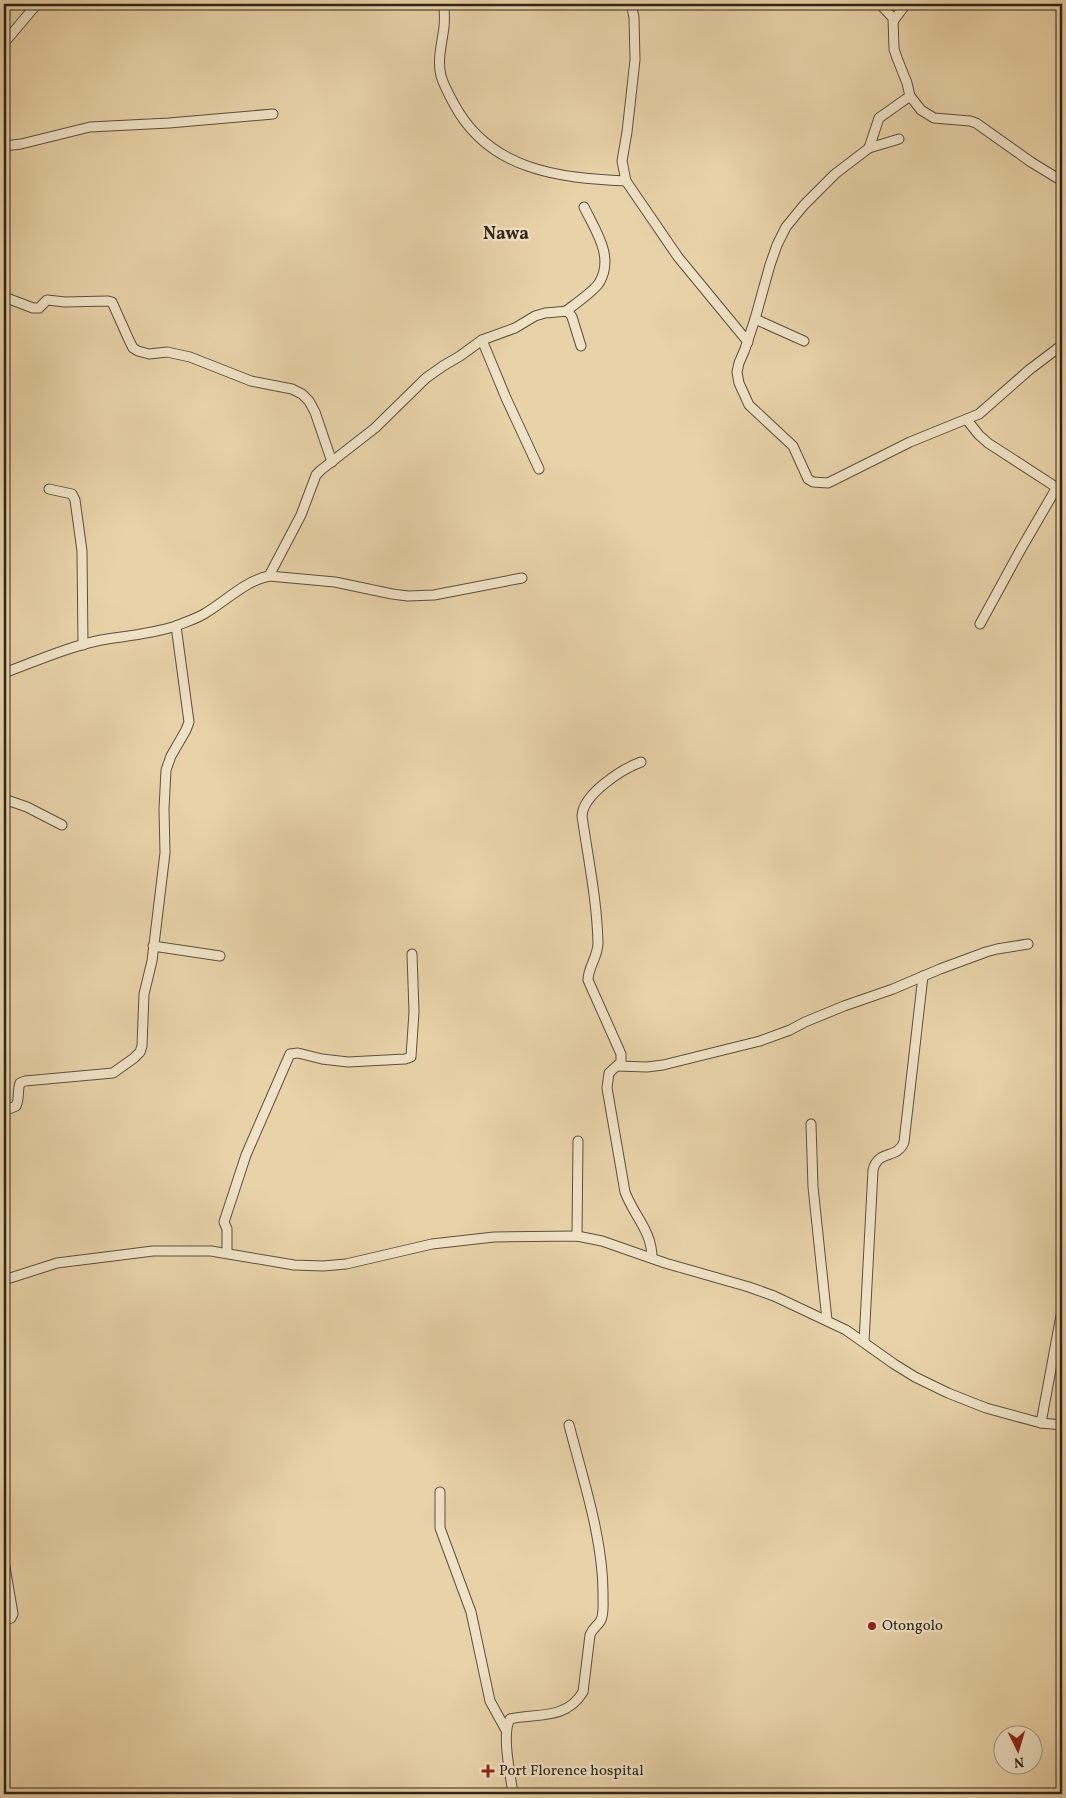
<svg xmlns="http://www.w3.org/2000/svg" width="1066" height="1798" font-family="Vollkorn,serif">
<rect width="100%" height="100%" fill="#e8d2a8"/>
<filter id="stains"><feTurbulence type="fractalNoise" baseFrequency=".004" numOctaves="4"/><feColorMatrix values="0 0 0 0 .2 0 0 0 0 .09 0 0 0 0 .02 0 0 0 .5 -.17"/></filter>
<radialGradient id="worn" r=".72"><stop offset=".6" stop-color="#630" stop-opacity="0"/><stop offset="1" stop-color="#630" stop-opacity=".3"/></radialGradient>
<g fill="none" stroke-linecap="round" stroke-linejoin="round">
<g stroke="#5e503d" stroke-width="11">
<g id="street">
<path d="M444 4C444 11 445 19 444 27 442 43 437 60 441 76 444 86 449 95 454 104 489 170 558 178 626 181"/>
<path d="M631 4 634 17 635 60 627 132 622 161 626 181 678 257 748 342"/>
<path d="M880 4 893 18 894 49 897 58 907 83 910 96 921 110 934 118 970 121 976 123 1031 162 1062 181"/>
<path d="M894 20 906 4"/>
<path d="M4 43 37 4"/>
<path d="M910 96 879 118 869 148 835 174 804 205 786 227 777 245 770 265 755 319 745 349 739 363 737 372 739 383 749 405 793 446 808 479 813 482 828 483 910 442 979 414 1029 370 1062 345"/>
<path d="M4 146 21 144 90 127 169 123 273 114"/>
<path d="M869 148 899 139"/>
<path d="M4 297 33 308H39L47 300 65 302 108 301 112 302 129 340 133 348 138 351 149 354 167 352 190 357 251 381 292 389 302 394 309 401 315 412 332 462"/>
<path d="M566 311C575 304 593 292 599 283 615 257 595 230 584 207"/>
<path d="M755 319 804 341"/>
<path d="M482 340 506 398 539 469"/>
<path d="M967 420 979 435 988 443 1062 491"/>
<path d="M49 489 72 494 75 500 82 551 83 645"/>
<path d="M269 576 301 515 316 475 321 470 375 428 426 378 443 366 460 356 482 340 515 328 535 316 545 313 568 311 572 317 581 346"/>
<path d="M980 624 1021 549 1057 487"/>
<path d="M4 673C36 661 68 647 101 640 126 636 151 634 176 626 185 622 196 619 204 614 226 601 245 581 269 576L335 582 392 594 408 596 434 595 522 578"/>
<path d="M641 762C622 769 583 794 582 816 588 858 597 900 598 943 598 957 588 967 588 980L621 1054V1062L609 1073 607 1088 625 1192C634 1216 652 1231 652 1258"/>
<path d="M4 799 27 807 62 825"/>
<path d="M153 946 220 956"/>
<path d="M617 1066 647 1067 663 1065 760 1041 790 1030 805 1022 844 1006 893 989 940 969 986 952 997 949 1028 944"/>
<path d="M4 1111 16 1106C20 1098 17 1091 20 1083L25 1081 113 1073 134 1058 140 1052 142 1046 144 994 152 961 165 853 164 809 166 770 171 756 186 730 189 722 176 626"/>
<path d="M811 1124 813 1187 827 1320"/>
<path d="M577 1236 578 1141"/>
<path d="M227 1253V1229L224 1222 246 1155 290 1054 298 1053 322 1059 348 1062 405 1059 411 1057 414 1012 412 954"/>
<path d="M4 1280 57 1263 153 1251H211L294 1265 323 1266 346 1264 432 1244 494 1237 577 1236 602 1241 665 1263 749 1287 774 1296 846 1330 894 1364 915 1377 948 1393 986 1408 1041 1423 1062 1425"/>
<path d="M864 1342 873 1170C878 1149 897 1160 904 1142L923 976"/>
<path d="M1041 1423 1062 1310"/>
<path d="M440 1492V1528L471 1612 490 1701 506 1730"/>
<path d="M4 1561 13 1614 11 1618 4 1621"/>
<path d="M513 1794C511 1777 501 1734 510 1719 538 1713 566 1720 583 1692L590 1635C593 1627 598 1626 601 1620 604 1613 603 1605 603 1597 604 1542 583 1479 569 1425"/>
</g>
</g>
<use href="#street" stroke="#f0e2c6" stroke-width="9"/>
</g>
<g fill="#8f2418" stroke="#f0e2c6" stroke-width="2">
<circle cx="872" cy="1626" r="5"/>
<path d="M485.5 1763.5h5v5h5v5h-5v5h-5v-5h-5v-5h5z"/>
</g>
<g text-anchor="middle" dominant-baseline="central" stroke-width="4.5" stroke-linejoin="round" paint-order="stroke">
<g font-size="15" fill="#302419" stroke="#f0e2c6" text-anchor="start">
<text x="882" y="1626">Otongolo</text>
<text x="499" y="1771">Port Florence hospital</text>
</g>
<g font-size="18" font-weight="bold" fill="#302419" stroke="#f0e2c6">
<text x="506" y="234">Nawa</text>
</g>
</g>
<rect width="1066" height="1798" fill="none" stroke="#e8d2a8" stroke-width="20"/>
<rect x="5" y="5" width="1056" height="1788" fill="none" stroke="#302419" stroke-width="2.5"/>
<rect x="10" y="10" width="1046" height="1778" fill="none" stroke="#302419"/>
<g transform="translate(1018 1750) rotate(175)"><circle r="24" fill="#f0e2c6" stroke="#a39681"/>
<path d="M0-4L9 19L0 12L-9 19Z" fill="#8f2418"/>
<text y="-8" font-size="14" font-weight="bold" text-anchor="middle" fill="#302419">N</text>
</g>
<rect width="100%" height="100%" filter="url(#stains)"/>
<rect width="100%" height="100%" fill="url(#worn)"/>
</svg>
